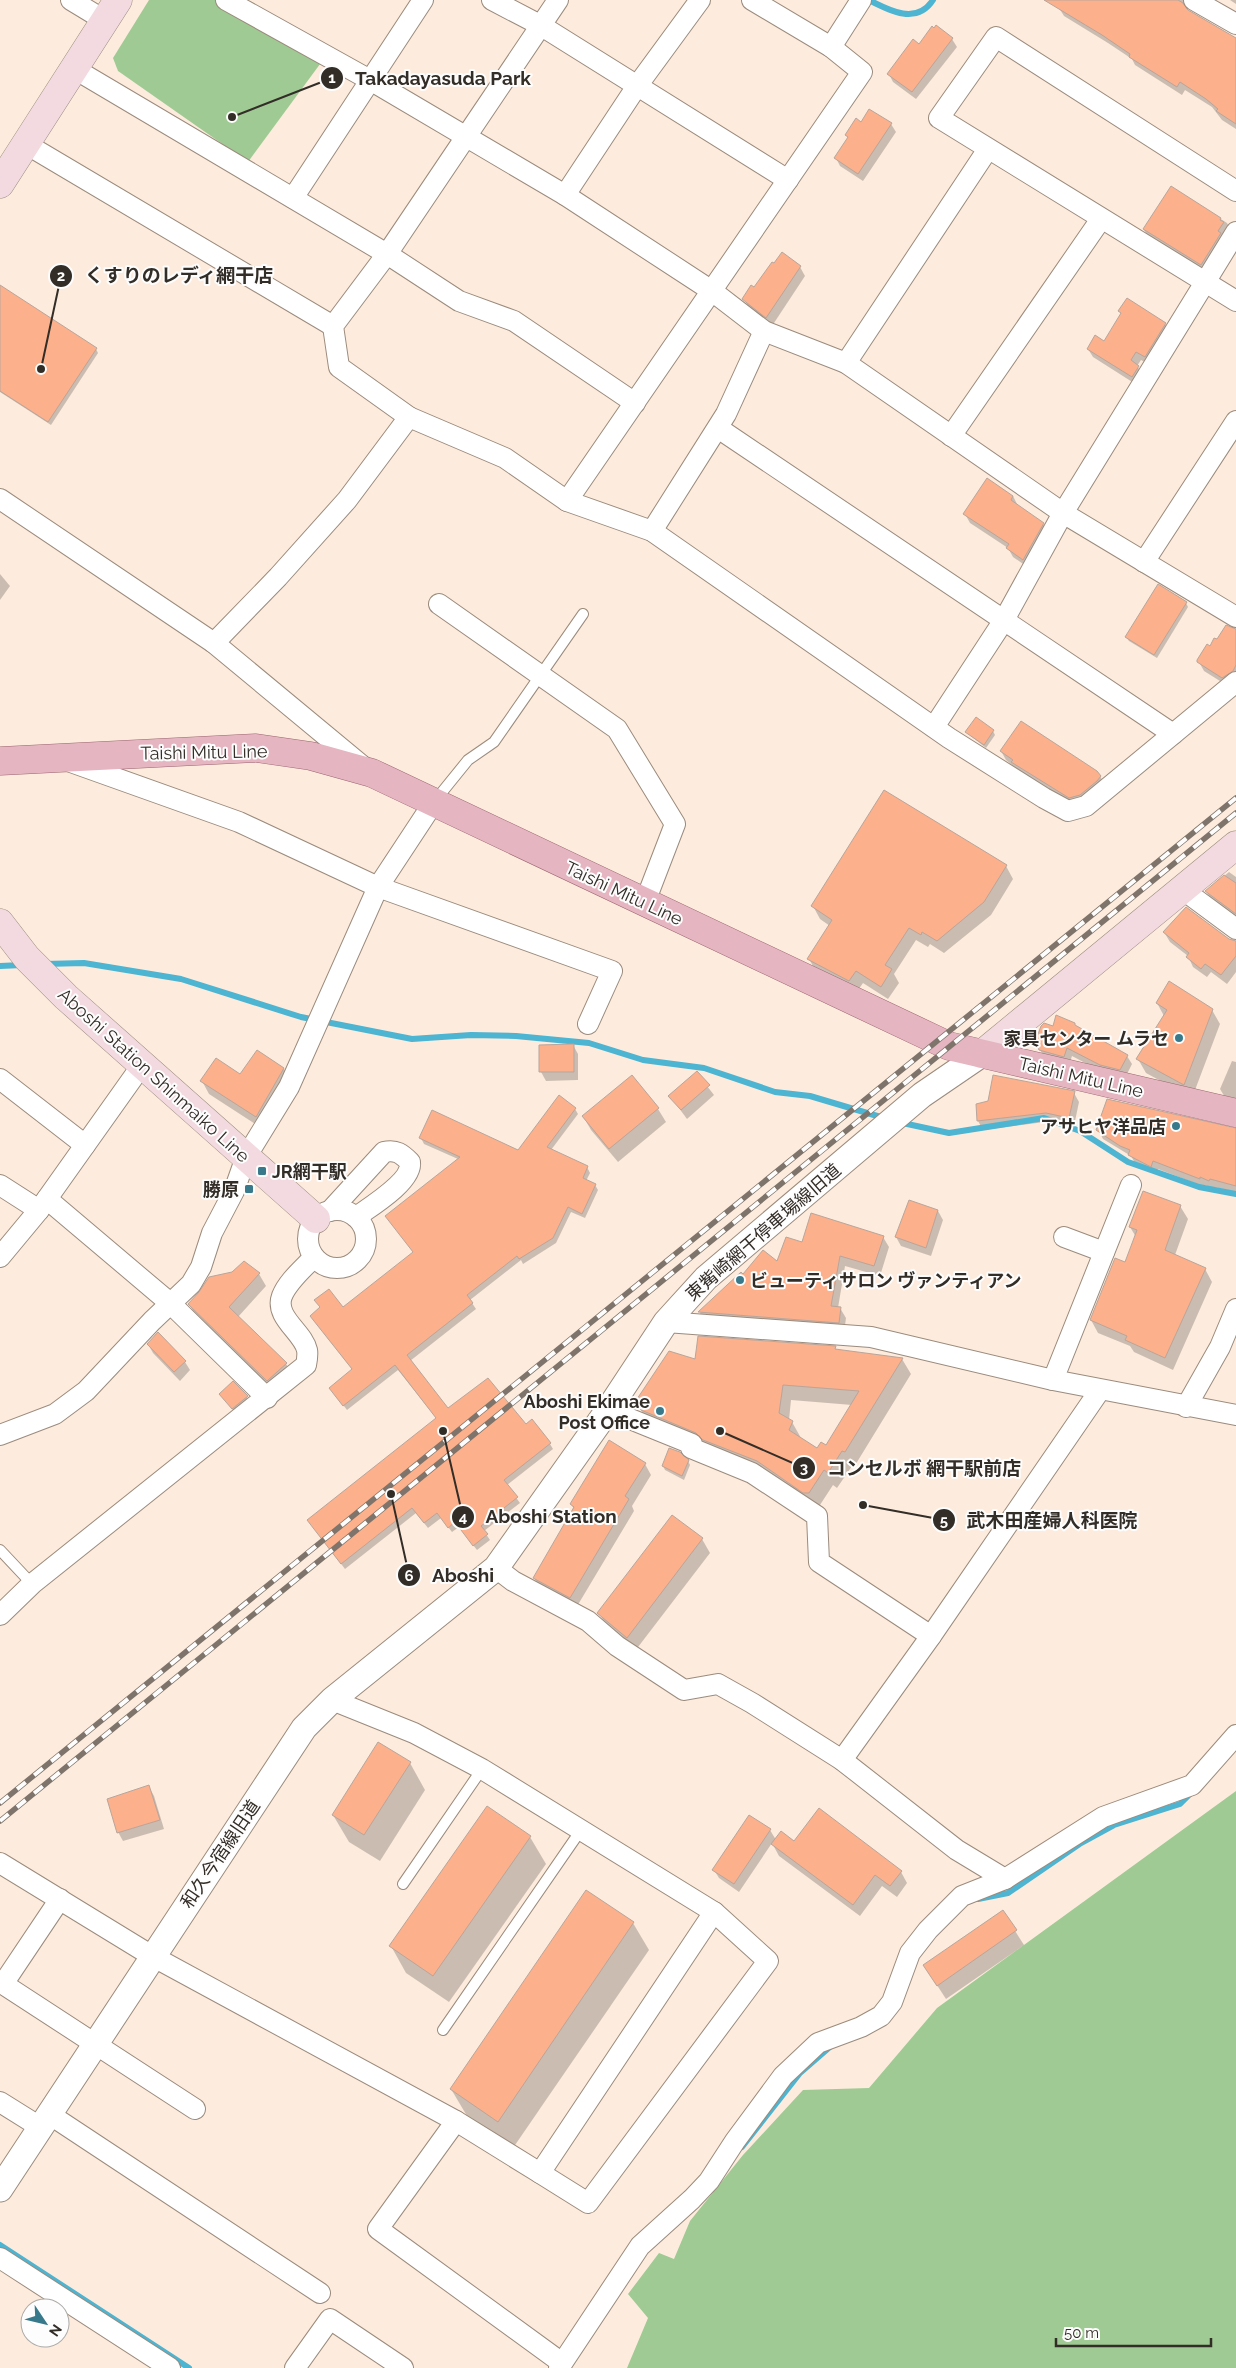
<svg xmlns="http://www.w3.org/2000/svg" width="1236" height="2368" font-family="Raleway,'Noto Sans JP',sans-serif">
<rect width="100%" height="100%" fill="#fdecdd"/>
<g fill="#9fca94">
<path d="M149 0H216L323 60 248 162 118 71 113 58Z"/>
<path d="M1236 1791V2368H627L648 2318 628 2294 659 2253 674 2259 690 2221 743 2155 803 2090 869 2088 937 2008Z"/>
</g>
<g fill="#0003" fill-rule="evenodd">
<path d="M1066 0H1191L1186 9 1236 44V129L1222 120 1212 107 1185 90 1182 95 1135 65 1132 59 1108 43 1064 16 1059 8Z"/>
<path d="M1230 0H1236V4Z"/>
<path d="M936 27 952 39 957 47 916 99 893 82 889 74Z"/>
<path d="M870 111 891 124 896 132 863 181 840 166 836 158 849 138 847 135 862 123Z"/>
<path d="M1171 187 1227 223 1235 237 1209 278 1152 243 1144 230Z"/>
<path d="M800 267 805 276 772 326 749 308 744 299 755 289Z"/>
<path d="M0 286 96 349 98 353 51 425 0 392Z"/>
<path d="M1120 312 1165 324 1170 332 1150 365 1141 360 1137 366 1143 375 1137 385 1093 357 1088 349 1104 343 1122 315Z"/>
<path d="M1013 496 1018 506 1043 524 1048 533 1029 568 1013 557 1008 548 970 523 965 514Z"/>
<path d="M0 574 10 586 0 600Z"/>
<path d="M1186 603 1188 607 1157 658 1129 641 1126 637Z"/>
<path d="M1199 662 1236 664V681L1228 686 1204 671Z"/>
<path d="M993 731 995 735 986 748 967 733Z"/>
<path d="M1001 751 1100 776 1105 785 1075 806 1029 779 1006 760Z"/>
<path d="M1006 866 1013 879 991 915 944 953 930 944 928 947 916 940 894 974 899 983 888 999 863 983 856 993 816 971 809 959 830 926 820 919 813 906Z"/>
<path d="M1229 872 1236 877V920L1212 901 1206 891Z"/>
<path d="M1186 908 1228 940 1236 941V972L1227 984 1211 972 1207 977 1193 967 1188 956 1170 942 1164 932Z"/>
<path d="M1157 1003 1212 1010 1220 1024 1192 1098 1146 1073 1138 1059 1164 1016Z"/>
<path d="M1036 1042 1127 1056 1132 1064 1125 1078 1106 1074 1072 1056 1069 1065 1045 1059Z"/>
<path d="M573 1045 578 1054V1080L546 1081 541 1072Z"/>
<path d="M257 1051 284 1069 291 1081 263 1129 209 1094 202 1081 241 1076Z"/>
<path d="M1232 1061 1236 1062V1101L1226 1099 1220 1089Z"/>
<path d="M697 1073 714 1095 687 1119 670 1096Z"/>
<path d="M1074 1093 1079 1102 1074 1126 1052 1121 983 1130 978 1121V1105Z"/>
<path d="M575 1109 578 1114 551 1150 587 1167 590 1173 586 1181 595 1185 598 1190 585 1218 571 1212 556 1243 523 1264 521 1260 470 1300 476 1309 410 1361 448 1410 525 1426 550 1444 553 1449 507 1485 520 1503 484 1531 490 1540 477 1550 459 1527 452 1532 441 1518 428 1528 416 1513 345 1569 308 1520 437 1419 398 1370 347 1410 334 1393 353 1370 314 1321 343 1309 414 1253 386 1216 458 1159 424 1144 421 1138 518 1152Z"/>
<path d="M658 1109 666 1122 618 1162 591 1130 583 1116Z"/>
<path d="M1236 1129V1192L1214 1187V1189L1205 1185V1187L1158 1169 1156 1174 1135 1163 1131 1156 1103 1139 1098 1130Z"/>
<path d="M1180 1206 1188 1219 1175 1255 1205 1269 1212 1282 1173 1370 1134 1352 1130 1346 1098 1333 1091 1320 1126 1264 1136 1237 1130 1227Z"/>
<path d="M938 1211 943 1220 931 1256 901 1246 896 1237Z"/>
<path d="M883 1237 889 1247 880 1276 845 1266 838 1308H840L846 1318 844 1333 705 1323 700 1313 741 1274 744 1276 778 1263 802 1244Z"/>
<path d="M259 1274 266 1286 238 1317 286 1364 294 1376 275 1393 196 1316 189 1304Z"/>
<path d="M148 1344 185 1362 190 1370 180 1381 153 1353Z"/>
<path d="M835 1348 837 1351 902 1359 911 1374 854 1467 852 1466 837 1488 833 1485 818 1508 646 1418 636 1402 670 1352 696 1361ZM791 1400 852 1405 827 1446 818 1450 801 1438 792 1422 789 1420Z"/>
<path d="M233 1383 247 1397 252 1406 238 1417 221 1394Z"/>
<path d="M688 1461 690 1465 684 1480 665 1470 663 1466Z"/>
<path d="M645 1464 651 1475 632 1506 634 1511 576 1608 541 1589 534 1578 574 1509 571 1504Z"/>
<path d="M673 1517 702 1539 710 1553 635 1651 607 1627 599 1613Z"/>
<path d="M410 1763 425 1790 380 1861 349 1842 333 1815Z"/>
<path d="M149 1787 154 1796 164 1829 123 1841 118 1832Z"/>
<path d="M770 1830 776 1840 794 1843 901 1872 907 1883 897 1897 882 1886 860 1916 779 1856 772 1843 739 1892 719 1878 714 1870Z"/>
<path d="M530 1837 546 1864 449 2002 406 1973 391 1946Z"/>
<path d="M587 1892 633 1923 649 1950 513 2148 467 2116 451 2089Z"/>
<path d="M1003 1912 1024 1945 946 1999 933 1979Z"/>
</g>
<g fill="none" stroke-linecap="round" stroke-linejoin="round">
<g stroke="#4db4d1" stroke-width="6">
<path d="M869 0C890 11 917 25 933 0"/>
<path d="M44 964 84 963 181 979 301 1017 412 1039 471 1035 516 1036 589 1043 643 1060 704 1068 775 1092 810 1096 884 1118"/>
<path d="M0 966 22 965"/>
<path d="M898 1122 949 1133 1044 1118 1080 1131 1128 1162 1199 1187 1236 1194"/>
<path d="M978 1899 1008 1893 1081 1843 1114 1825 1180 1804 1192 1792"/>
<path d="M742 2147 800 2073 831 2046"/>
<path d="M0 2245 189 2368"/>
</g>
</g>
<g fill="#fcb08b" stroke="#b9a59b" fill-rule="evenodd">
<path d="M1044 0H1178L1183 3 1188 10 1236 38V124L1216 111 1218 109 1206 99 1180 82 1177 87 1129 57 1130 54 1102 35Z"/>
<path d="M936 25 953 38 912 92 887 74 913 39 919 44 932 26 934 28Z"/>
<path d="M869 109 892 123 858 174 834 158 848 137 845 135 856 118 861 122Z"/>
<path d="M1171 186 1221 218 1220 220 1224 222 1218 231 1221 233 1201 265 1143 229Z"/>
<path d="M782 252 801 266 766 318 742 299 751 285 754 287 772 262 774 263Z"/>
<path d="M0 285 97 348 48 422 0 391Z"/>
<path d="M1127 298 1166 323 1145 357 1136 352 1131 360 1139 366 1132 377 1087 349 1095 335 1104 341 1121 313 1118 311Z"/>
<path d="M987 478 1013 496 1011 500 1044 523 1023 560 1006 548 1009 544 963 514Z"/>
<path d="M1158 584 1187 602 1154 655 1125 637Z"/>
<path d="M1226 625 1236 629V665L1233 671 1222 678 1197 662V660L1207 644 1210 646 1214 638 1217 639Z"/>
<path d="M976 717 994 730 984 745 965 732Z"/>
<path d="M1021 721 1097 771 1101 776 1097 781 1080 795 1069 798 1011 762 1013 760 1000 751Z"/>
<path d="M884 790 1007 865 984 902 937 941 922 932 921 935 909 928 885 965 892 969 881 987 856 971 849 981 807 959 832 920 811 906Z"/>
<path d="M1224 875 1236 883V914L1205 891Z"/>
<path d="M1186 907 1229 939 1236 941V956L1221 975 1205 964 1201 969 1186 957 1189 953 1163 932Z"/>
<path d="M1169 981 1213 1009 1184 1085 1136 1059 1167 1010 1156 1003Z"/>
<path d="M1056 1015 1075 1023V1025L1128 1055 1120 1070 1100 1065 1067 1048 1064 1057 1039 1050 1035 1042 1041 1026 1044 1023 1053 1026Z"/>
<path d="M574 1044V1072H539V1045Z"/>
<path d="M257 1050 284 1068 256 1117 200 1081 216 1058 240 1074Z"/>
<path d="M697 1071 710 1085 681 1110 668 1096Z"/>
<path d="M632 1075 659 1108 609 1149 582 1116Z"/>
<path d="M993 1075 1075 1091 1069 1118 1046 1113 977 1121 976 1104 988 1101Z"/>
<path d="M559 1095 576 1108 547 1147 588 1166 583 1178 596 1184 582 1214 568 1207 553 1238 519 1259 517 1256 467 1295 473 1303 407 1355 448 1408 488 1378 526 1424 532 1419 551 1443 504 1480 518 1497 481 1526 488 1534 473 1546 455 1522 448 1528 437 1513 424 1523 412 1508 341 1564 307 1520 436 1418 395 1365 343 1406 329 1388 352 1369 310 1316 320 1307 314 1300 329 1289 343 1307 413 1252 385 1216 460 1157 419 1138 432 1110 518 1150Z"/>
<path d="M1107 1099 1236 1128V1186L1210 1179 1209 1181 1200 1177V1179L1153 1161 1151 1167 1128 1155 1130 1150 1120 1146 1096 1130Z"/>
<path d="M1143 1191 1181 1205 1165 1250 1206 1268 1165 1358 1125 1340 1127 1336 1090 1320 1115 1258 1125 1262 1137 1230 1129 1227Z"/>
<path d="M909 1200 938 1210 926 1248 895 1237Z"/>
<path d="M811 1213 884 1236 874 1266 840 1256 831 1306 841 1307 839 1323 698 1312 741 1272 743 1274 763 1250 777 1261 786 1237 802 1242Z"/>
<path d="M244 1261 260 1273 229 1307 287 1363 267 1381 188 1304 199 1292 209 1277 232 1272Z"/>
<path d="M158 1332 186 1361 174 1372 147 1344Z"/>
<path d="M698 1336 836 1346 835 1349 903 1358 845 1452 842 1451 828 1473 824 1470 809 1493H803L757 1461 703 1440 696 1433 641 1410 635 1402 669 1351 695 1359ZM783 1385 859 1391 826 1445 821 1442 817 1448 789 1430 793 1421 779 1413Z"/>
<path d="M233 1381 248 1396 232 1409 219 1394Z"/>
<path d="M609 1440 646 1463 625 1496 629 1499 570 1598 533 1578 574 1507 570 1504Z"/>
<path d="M669 1448 680 1452 689 1460 682 1476 662 1466Z"/>
<path d="M672 1515 703 1538 627 1638 597 1613Z"/>
<path d="M378 1742 411 1762 364 1835 332 1815Z"/>
<path d="M149 1785 160 1820 117 1833 107 1799Z"/>
<path d="M487 1806 531 1836 433 1976 389 1946Z"/>
<path d="M819 1808 902 1871 890 1886 875 1875 853 1905 771 1844 781 1831 794 1841Z"/>
<path d="M749 1815 771 1829 734 1884 712 1870Z"/>
<path d="M586 1890 634 1922 498 2122 450 2089Z"/>
<path d="M1003 1910 1017 1930 937 1986 923 1965Z"/>
</g>
<g fill="none" stroke-linecap="round" stroke-linejoin="round">
<g stroke="#9b8b7d" stroke-width="12">
<g id="service">
<path d="M434 802 468 760 494 742 583 614"/>
<path d="M0 1550 32 1584"/>
<path d="M403 1884 482 1769"/>
<path d="M443 2030 581 1830"/>
</g>
</g>
<g stroke="#9b8b7d" stroke-width="22">
<g id="minor">
<path d="M71 0 104 20"/>
<path d="M226 0 370 80 565 195 712 291 764 331 846 363 1063 513 1236 617"/>
<path d="M492 0 540 25 788 180"/>
<path d="M1194 0 1236 24"/>
<path d="M831 47 861 0"/>
<path d="M73 68 387 254 459 301 514 321 635 403"/>
<path d="M26 144 333 326"/>
<path d="M1236 191 996 37 939 118 1236 301"/>
<path d="M565 195 637 86 700 0"/>
<path d="M293 198 423 0"/>
<path d="M846 363 988 149"/>
<path d="M409 417 505 458 567 501 862 72 831 47 752 0"/>
<path d="M718 428 1173 734"/>
<path d="M951 436 1101 219"/>
<path d="M0 499 214 643 366 769"/>
<path d="M567 501 652 531 949 738 1044 798 1068 811 1086 806 1236 682"/>
<path d="M652 531 726 414 764 331"/>
<path d="M1144 562 1236 421"/>
<path d="M439 604 617 729 675 824 645 902"/>
<path d="M214 643 278 577 347 500 409 417 339 367 333 326 387 254 558 0"/>
<path d="M934 727 1004 620 1063 513 1236 232"/>
<path d="M68 761 239 822 378 887 612 971 588 1024"/>
<path d="M1182 889 1236 929"/>
<path d="M0 1079 85 1145"/>
<path d="M0 1185 39 1210"/>
<path d="M47 1199 170 1303 267 1398"/>
<circle cx="337" cy="1239" r="29"/>
<path d="M330 1211 384 1152C396 1149 402 1154 410 1162 413 1181 370 1207 356 1217"/>
<path d="M1064 1237 1104 1252"/>
<path d="M0 1257 39 1210 142 1065"/>
<path d="M666 1322 871 1337 1053 1380 1236 1415"/>
<path d="M1053 1380 1131 1185"/>
<path d="M1186 1407 1220 1347 1236 1309"/>
<path d="M608 1410 692 1444 691 1448 752 1473 817 1516 819 1562 931 1636"/>
<path d="M0 1435 55 1414 86 1391 152 1321 191 1284 201 1267 212 1233 234 1191 246 1157 289 1087 378 887 434 802"/>
<path d="M496 1568 513 1581 588 1621 617 1646 684 1690 718 1684 752 1703 842 1760 957 1850 1005 1879"/>
<path d="M0 1615 32 1584 306 1365C307 1360 308 1355 307 1350 303 1332 274 1317 282 1296 288 1281 303 1269 314 1257"/>
<path d="M332 1700 414 1733 482 1769 714 1912 768 1961 588 2203 540 2173"/>
<path d="M842 1760 931 1636 1100 1390"/>
<path d="M0 1863 152 1956 456 2121 540 2173 714 1912"/>
<path d="M60 1899 3 1984 195 2109"/>
<path d="M0 2102 40 2127"/>
<path d="M49 2114 320 2293"/>
<path d="M456 2121 378 2229 562 2363"/>
<path d="M0 2258 170 2368"/>
<path d="M295 2368 330 2319 403 2368"/>
<path d="M559 2368 640 2246 692 2199 709 2181 735 2141 783 2076 818 2043 861 2027 881 2016 892 2002 910 1953 928 1930 962 1896 1005 1879 1103 1817 1192 1785 1236 1735"/>
</g>
</g>
<g stroke="#9b8b7d" stroke-width="27">
<path id="tertiary" d="M0 2189 304 1728 332 1700 496 1568 608 1410 666 1322 706 1278 922 1095 982 1054"/>
</g>
<g stroke="#9b8b7d" stroke-width="29">
<g id="secondary">
<path d="M0 184 118 0"/>
<path d="M0 923 27 958 66 997 316 1219"/>
<path d="M982 1054 1236 845"/>
</g>
</g>
<g stroke="#9c6570" stroke-width="29">
<path id="primary" d="M0 761 256 748 311 756 372 773 949 1046 1236 1113"/>
</g>
<use href="#service" stroke="#fff" stroke-width="10"/>
<use href="#minor" stroke="#fff" stroke-width="20"/>
<use href="#tertiary" stroke="#fff" stroke-width="25"/>
<use href="#secondary" stroke="#f2dae0" stroke-width="28"/>
<use href="#primary" stroke="#e5b5c1" stroke-width="28"/>
<g stroke="#7e746b" stroke-width="5.5">
<g id="rail">
<path d="M0 1803 1236 798"/>
<path d="M0 1821 1236 813"/>
</g>
</g>
<use href="#rail" stroke="#fdfdfd" stroke-width="4" stroke-dasharray="11" stroke-linecap="butt"/>
</g>
<g fill="#387a8b" stroke="#fdfdfd" stroke-width="2">
<circle cx="1179" cy="1038" r="5"/>
<circle cx="1176" cy="1126" r="5"/>
<rect x="257" y="1166" width="10" height="10" rx="2.5"/>
<rect x="244" y="1184" width="10" height="10" rx="2.5"/>
<circle cx="740" cy="1280" r="5"/>
<circle cx="660" cy="1411" r="5"/>
</g>
<g text-anchor="middle" dominant-baseline="central" stroke-width="4" stroke-linejoin="round" paint-order="stroke">
<g font-size="18" fill="#332d27" stroke="#fdfdfd">
<text transform="translate(204 752) rotate(-1)">Taishi Mitu Line</text>
<text transform="translate(624 893) rotate(25)">Taishi Mitu Line</text>
<text transform="translate(154 1075) rotate(42)">Aboshi Station Shinmaiko Line</text>
<text transform="translate(1081 1077) rotate(13)">Taishi Mitu Line</text>
<text transform="translate(763 1232) rotate(-41)">東觜崎網干停車場線旧道</text>
<text transform="translate(220 1854) rotate(-56)">和久今宿線旧道</text>
</g>
<g font-size="18" font-weight="bold" fill="#332d27" stroke="#fdfdfd" text-anchor="end">
<text x="1169" y="1038">家具センター ムラセ</text>
<text x="1166" y="1126">アサヒヤ洋品店</text>
<text x="272" y="1171" text-anchor="start">JR網干駅</text>
<text x="239" y="1189">勝原</text>
<text x="750" y="1280" text-anchor="start">ビューティサロン ヴァンティアン</text>
<text x="650" y="1401">Aboshi Ekimae<tspan x="650" dy="21">Post Office</tspan></text>
</g>
</g>
<path fill="none" stroke="#332d27" stroke-width="2" d="M232 117L332 78M41 369L61 276M720 1431L804 1468M443 1431L463 1517M863 1505L944 1520M391 1494L409 1575"/>
<g fill="#332d27" stroke="#fdfdfd" stroke-width="2">
<circle cx="232" cy="117" r="5"/>
<circle cx="41" cy="369" r="5"/>
<circle cx="720" cy="1431" r="5"/>
<circle cx="443" cy="1431" r="5"/>
<circle cx="863" cy="1505" r="5"/>
<circle cx="391" cy="1494" r="5"/>
<circle cx="332" cy="78" r="12"/>
<circle cx="61" cy="276" r="12"/>
<circle cx="804" cy="1468" r="12"/>
<circle cx="463" cy="1517" r="12"/>
<circle cx="944" cy="1520" r="12"/>
<circle cx="409" cy="1575" r="12"/>
</g>
<g font-size="15" text-anchor="middle" font-weight="bold" fill="#fff">
<text x="332" y="83">1</text>
<text x="61" y="281">2</text>
<text x="804" y="1473">3</text>
<text x="463" y="1522">4</text>
<text x="944" y="1526">5</text>
<text x="409" y="1581">6</text>
</g>
<g font-size="19" text-anchor="middle" font-weight="bold" fill="#332d27" stroke="#fdfdfd" stroke-width="4" stroke-linejoin="round" paint-order="stroke">
<text x="443" y="85">Takadayasuda Park</text>
<text x="179" y="282">くすりのレディ網干店</text>
<text x="924" y="1475">コンセルボ 網干駅前店</text>
<text x="551" y="1523">Aboshi Station</text>
<text x="1052" y="1527">武木田産婦人科医院</text>
<text x="463" y="1582">Aboshi</text>
</g>
<g transform="translate(45 2323) rotate(125)"><circle r="24" fill="#fdfdfd" stroke="#acaaa7"/>
<path d="M0-4L9 19L0 12L-9 19Z" fill="#387a8b"/>
<text y="-8" font-size="14" font-weight="bold" text-anchor="middle" fill="#332d27">N</text>
</g>
<path d="M1056 2338v8h155v-8" fill="none" stroke="#332d27" stroke-width="2.5"/>
<text x="1064" y="2338" font-size="15" fill="#332d27" stroke="#fdfdfd" stroke-width="4" paint-order="stroke">50 m</text>
</svg>
